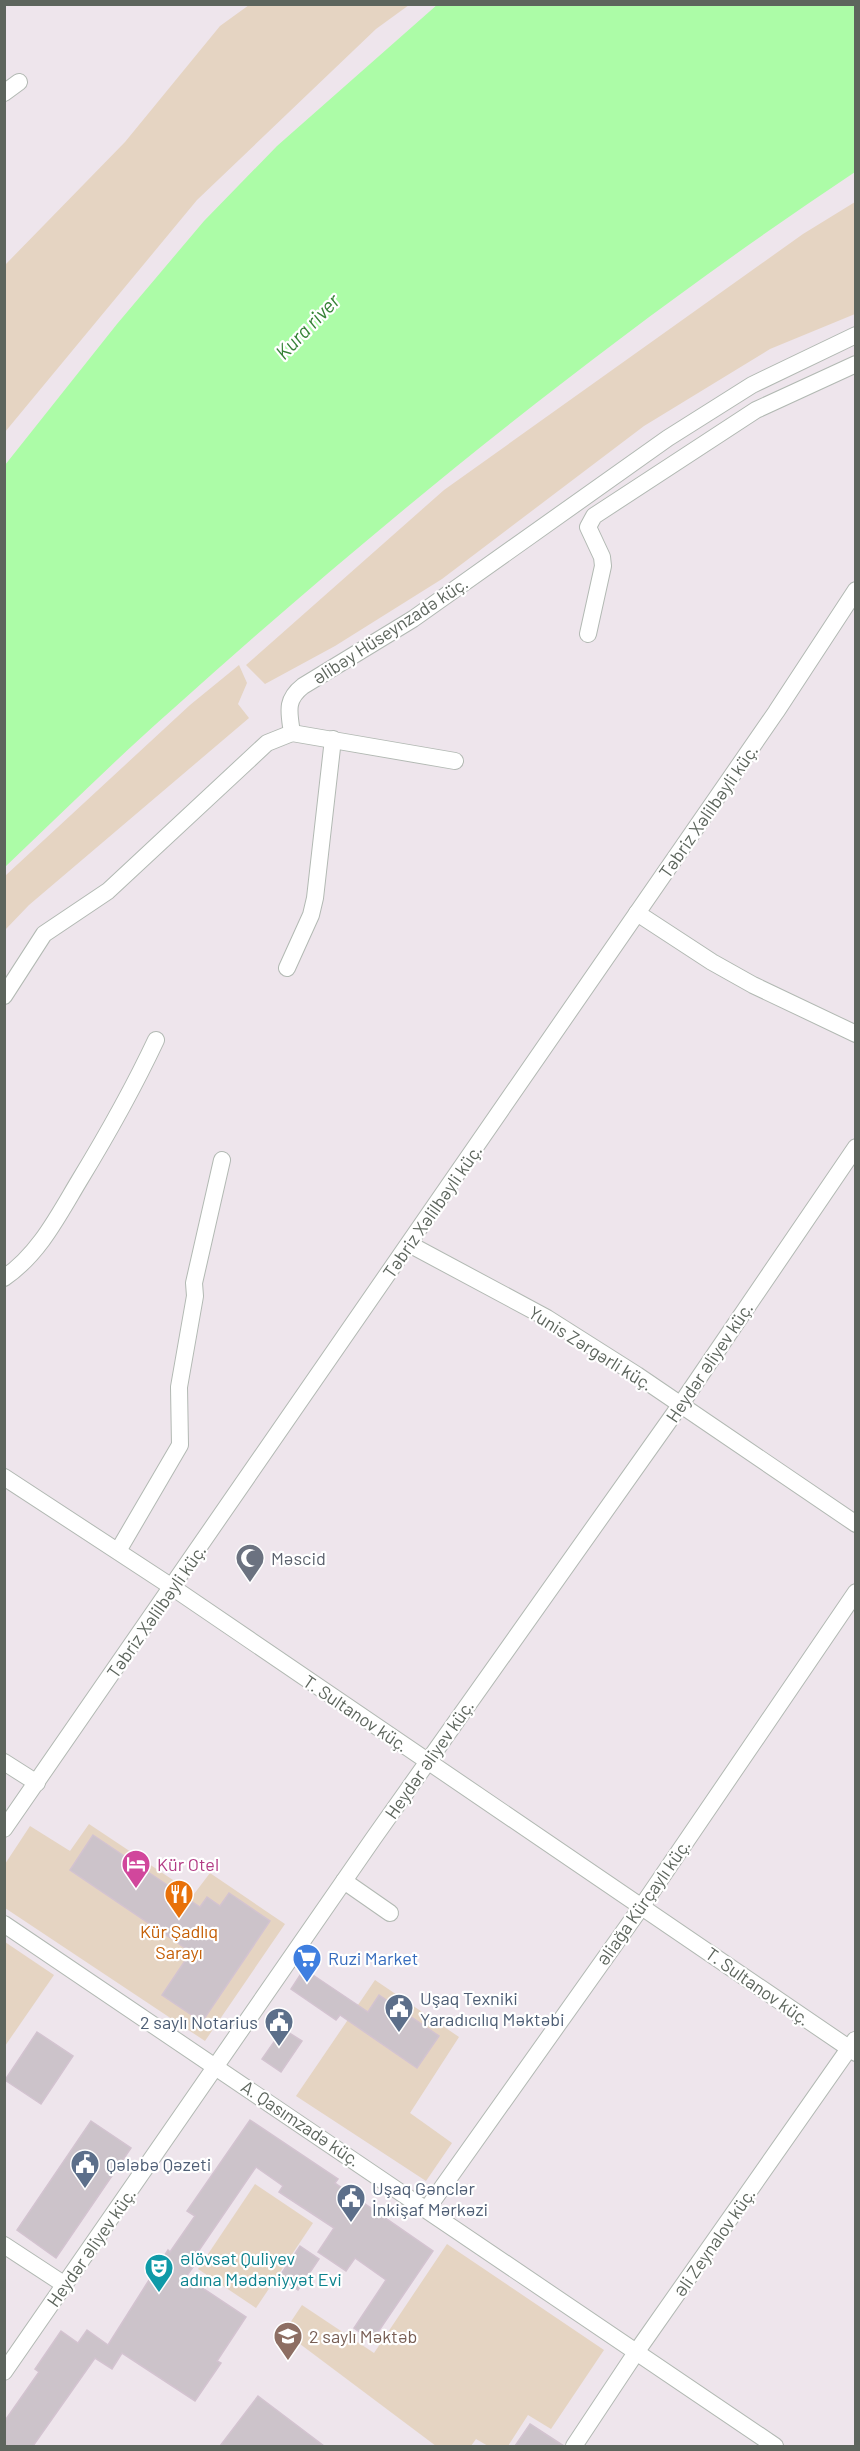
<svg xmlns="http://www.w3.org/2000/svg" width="860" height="2451" font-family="Barlow,sans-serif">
<rect width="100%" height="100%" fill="#eee5ec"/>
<g fill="#e5d4c2">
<path d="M249 5H409L376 29 197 200 5 432V265L125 142 220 26Z"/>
<path d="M855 202V314L770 349 644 426 442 579 335 646 265 684 246 665 444 490 803 234Z"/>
<path d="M239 665 247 683 238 704 249 718 29 905 5 930V876L190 705Z"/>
<path d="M89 1824 194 1894 210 1873 285 1924 205 2041 5 1908V1864L30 1826 70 1851Z"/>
<path d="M5 1942 54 1975 5 2046Z"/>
<path d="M375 1980 459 2037 410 2113 452 2143 426 2181 296 2096Z"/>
<path d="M255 2184 313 2223 256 2308 198 2269Z"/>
<path d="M447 2244 604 2350 551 2429 528 2415 508 2446H488L476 2439 471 2446H436L284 2332 302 2305 374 2353Z"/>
</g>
<path fill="#acfca7" d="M438 4 855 5V172C615 332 389 515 174 708 116 759 61 814 5 867V465L117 324 204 221 277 146Z"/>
<g fill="#ccc3ca" stroke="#d3c3d0" stroke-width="1.5">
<path d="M93 1835 200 1907 207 1897 220 1906 229 1893 270 1921 202 2022 162 1995 191 1952 70 1870Z"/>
<path d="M304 1969 368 2012 379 1995 439 2036 417 2068 340 2015 336 2020 291 1989Z"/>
<path d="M283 2029 302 2041 281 2072 262 2059Z"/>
<path d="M37 2032 73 2056 41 2104 5 2080Z"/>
<path d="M250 2120 338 2179 335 2183 433 2251 372 2341 354 2328 386 2280 355 2258 346 2271 318 2252 334 2228 279 2192 283 2186 256 2167 189 2265 193 2267 186 2277 246 2317 217 2361 221 2363 195 2401 122 2353 112 2369 95 2358 33 2446H4V2422L39 2372 35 2369 61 2331 78 2343 87 2330 108 2345 168 2250 170 2252 195 2216 187 2211Z"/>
<path d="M91 2121 131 2148 56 2258 17 2230Z"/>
<path d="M300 2246 319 2259 298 2290 279 2277Z"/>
<path d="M258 2396 324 2446H220Z"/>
<path d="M530 2424 564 2446H515Z"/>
</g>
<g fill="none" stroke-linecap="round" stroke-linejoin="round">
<g stroke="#b2b9b3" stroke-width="18">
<g id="minor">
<path d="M4 93 19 82"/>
<path d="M588 634 603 566 602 557 588 527 594 516 756 410 856 364"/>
<path d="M292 733 455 761"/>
<path d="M637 913 712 962 753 985 856 1034"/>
<path d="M287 968 311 915 315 898 333 739"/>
<path d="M4 996 44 934 108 891 267 743 292 733C289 712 285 700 303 686L413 619 668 438 752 385 856 335"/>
<path d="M409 1244 547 1318 637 1375 856 1524"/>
<path d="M4 1278C39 1254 58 1216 79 1181 107 1135 133 1089 156 1040"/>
<path d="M4 1477 172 1587 856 2053"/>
<path d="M118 1551 180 1445 179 1387 195 1296 194 1283 222 1160"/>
<path d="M4 1762 37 1783"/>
<path d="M4 1829 776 712 856 590"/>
<path d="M344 1881 390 1913"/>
<path d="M4 1924 775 2446"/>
<path d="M427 2209 642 1906 856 1592"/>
<path d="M4 2245 65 2285"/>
<path d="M4 2372 373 1839 681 1404 856 1147"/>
<path d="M574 2446 637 2351 855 2040"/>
</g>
</g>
<use href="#minor" stroke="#fff" stroke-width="16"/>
</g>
<defs>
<g id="mosque-pin" transform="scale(1.5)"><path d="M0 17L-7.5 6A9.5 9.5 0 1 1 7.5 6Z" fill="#6b7280" stroke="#fff"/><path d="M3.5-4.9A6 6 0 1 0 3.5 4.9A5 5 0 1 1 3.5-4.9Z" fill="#fff"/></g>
<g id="hotel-pin" transform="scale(1.5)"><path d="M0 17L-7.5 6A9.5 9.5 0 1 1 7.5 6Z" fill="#d1479c" stroke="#fff"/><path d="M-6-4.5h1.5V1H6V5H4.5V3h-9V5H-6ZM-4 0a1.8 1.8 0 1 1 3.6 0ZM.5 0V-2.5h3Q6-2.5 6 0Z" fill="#fff"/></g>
<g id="restaurant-pin" transform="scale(1.5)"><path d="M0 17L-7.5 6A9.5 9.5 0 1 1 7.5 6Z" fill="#e8710a" stroke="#fff"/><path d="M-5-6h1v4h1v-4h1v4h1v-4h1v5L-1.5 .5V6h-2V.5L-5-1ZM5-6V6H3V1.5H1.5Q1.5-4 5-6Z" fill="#fff"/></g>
<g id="supermarket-pin" transform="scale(1.5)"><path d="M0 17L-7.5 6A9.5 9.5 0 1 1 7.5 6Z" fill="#3f7fe0" stroke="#fff"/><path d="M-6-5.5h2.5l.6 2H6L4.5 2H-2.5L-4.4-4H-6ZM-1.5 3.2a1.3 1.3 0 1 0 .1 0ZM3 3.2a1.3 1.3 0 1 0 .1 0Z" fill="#fff"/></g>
<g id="civic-pin" transform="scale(1.5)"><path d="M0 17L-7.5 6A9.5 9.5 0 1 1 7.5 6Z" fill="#5c6f8a" stroke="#fff"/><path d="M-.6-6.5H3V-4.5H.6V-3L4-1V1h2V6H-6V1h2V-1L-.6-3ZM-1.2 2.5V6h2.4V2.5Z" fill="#fff"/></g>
<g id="theatre-pin" transform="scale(1.5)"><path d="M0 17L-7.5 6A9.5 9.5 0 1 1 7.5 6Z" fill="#0f9aa8" stroke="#fff"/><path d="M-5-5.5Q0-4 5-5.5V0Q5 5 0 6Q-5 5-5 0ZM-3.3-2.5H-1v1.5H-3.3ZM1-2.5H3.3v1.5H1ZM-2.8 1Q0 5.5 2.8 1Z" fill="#fff"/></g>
<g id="school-pin" transform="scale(1.5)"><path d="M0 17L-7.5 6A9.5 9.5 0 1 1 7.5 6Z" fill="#8d6e63" stroke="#fff"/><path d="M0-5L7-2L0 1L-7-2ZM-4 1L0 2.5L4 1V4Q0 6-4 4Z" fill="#fff"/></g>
</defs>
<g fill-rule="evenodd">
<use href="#mosque-pin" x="250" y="1558"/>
<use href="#hotel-pin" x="136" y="1864"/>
<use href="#restaurant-pin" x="179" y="1894"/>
<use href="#supermarket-pin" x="307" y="1958"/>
<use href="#civic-pin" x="399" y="2008"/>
<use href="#civic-pin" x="279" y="2022"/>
<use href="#civic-pin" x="85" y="2164"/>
<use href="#civic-pin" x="351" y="2198"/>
<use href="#theatre-pin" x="159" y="2268"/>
<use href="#school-pin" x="288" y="2336"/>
</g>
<g text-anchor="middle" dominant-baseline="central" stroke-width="4.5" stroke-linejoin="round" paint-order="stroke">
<g font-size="18" fill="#5d655d" stroke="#fff">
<text transform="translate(390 630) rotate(-33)">Əlibəy Hüseynzadə küç.</text>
<text transform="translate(708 811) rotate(-55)">Təbriz Xəlilbəyli küç.</text>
<text transform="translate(432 1211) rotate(-55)">Təbriz Xəlilbəyli küç.</text>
<text transform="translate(591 1348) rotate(32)">Yunis Zərgərli küç.</text>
<text transform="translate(709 1362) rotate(-56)">Heydər Əliyev küç.</text>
<text transform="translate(156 1611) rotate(-55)">Təbriz Xəlilbəyli küç.</text>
<text transform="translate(356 1713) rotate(34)">T. Sultanov küç.</text>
<text transform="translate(429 1759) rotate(-55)">Heydər Əliyev küç.</text>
<text transform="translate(643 1902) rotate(-55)">Əliağa Kürçaylı küç.</text>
<text transform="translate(758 1986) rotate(35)">T. Sultanov küç.</text>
<text transform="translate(301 2123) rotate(34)">A. Qasımzadə küç.</text>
<text transform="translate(714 2242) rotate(-55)">Əli Zeynalov küç.</text>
<text transform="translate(91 2247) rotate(-55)">Heydər Əliyev küç.</text>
</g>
<g font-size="18" fill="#5b616d" stroke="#fff" text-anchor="start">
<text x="271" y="1558">Məscid</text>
</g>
<g font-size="18" fill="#b23c85" stroke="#fff" text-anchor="start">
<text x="157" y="1864">Kür Otel</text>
</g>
<g font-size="18" fill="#c56008" stroke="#fff">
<text x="179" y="1931">Kür Şadlıq<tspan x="179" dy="21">Sarayı</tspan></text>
</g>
<g font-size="18" fill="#366cbe" stroke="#fff" text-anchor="start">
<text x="328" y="1958">Ruzi Market</text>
</g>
<g font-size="18" fill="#4e5e75" stroke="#fff" text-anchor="start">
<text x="420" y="1998">Uşaq Texniki<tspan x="420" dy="21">Yaradıcılıq Məktəbi</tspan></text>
<text x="258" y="2022" text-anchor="end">2 saylı Notarius</text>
<text x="106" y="2164">Qələbə Qəzeti</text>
<text x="372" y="2188">Uşaq Gənclər<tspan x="372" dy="21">İnkişaf Mərkəzi</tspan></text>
</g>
<g font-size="18" fill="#0d838f" stroke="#fff" text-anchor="start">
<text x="180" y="2258">Əlövsət Quliyev<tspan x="180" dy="21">adına Mədəniyyət Evi</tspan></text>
</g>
<g font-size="18" fill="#785e54" stroke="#fff" text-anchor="start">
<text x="309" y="2336">2 saylı Məktəb</text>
</g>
<g font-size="20" font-style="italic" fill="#368237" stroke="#fff">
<text transform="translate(307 326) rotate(-46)">Kura river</text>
</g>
</g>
<rect width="860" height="2451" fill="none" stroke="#5d655d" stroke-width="12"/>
</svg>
